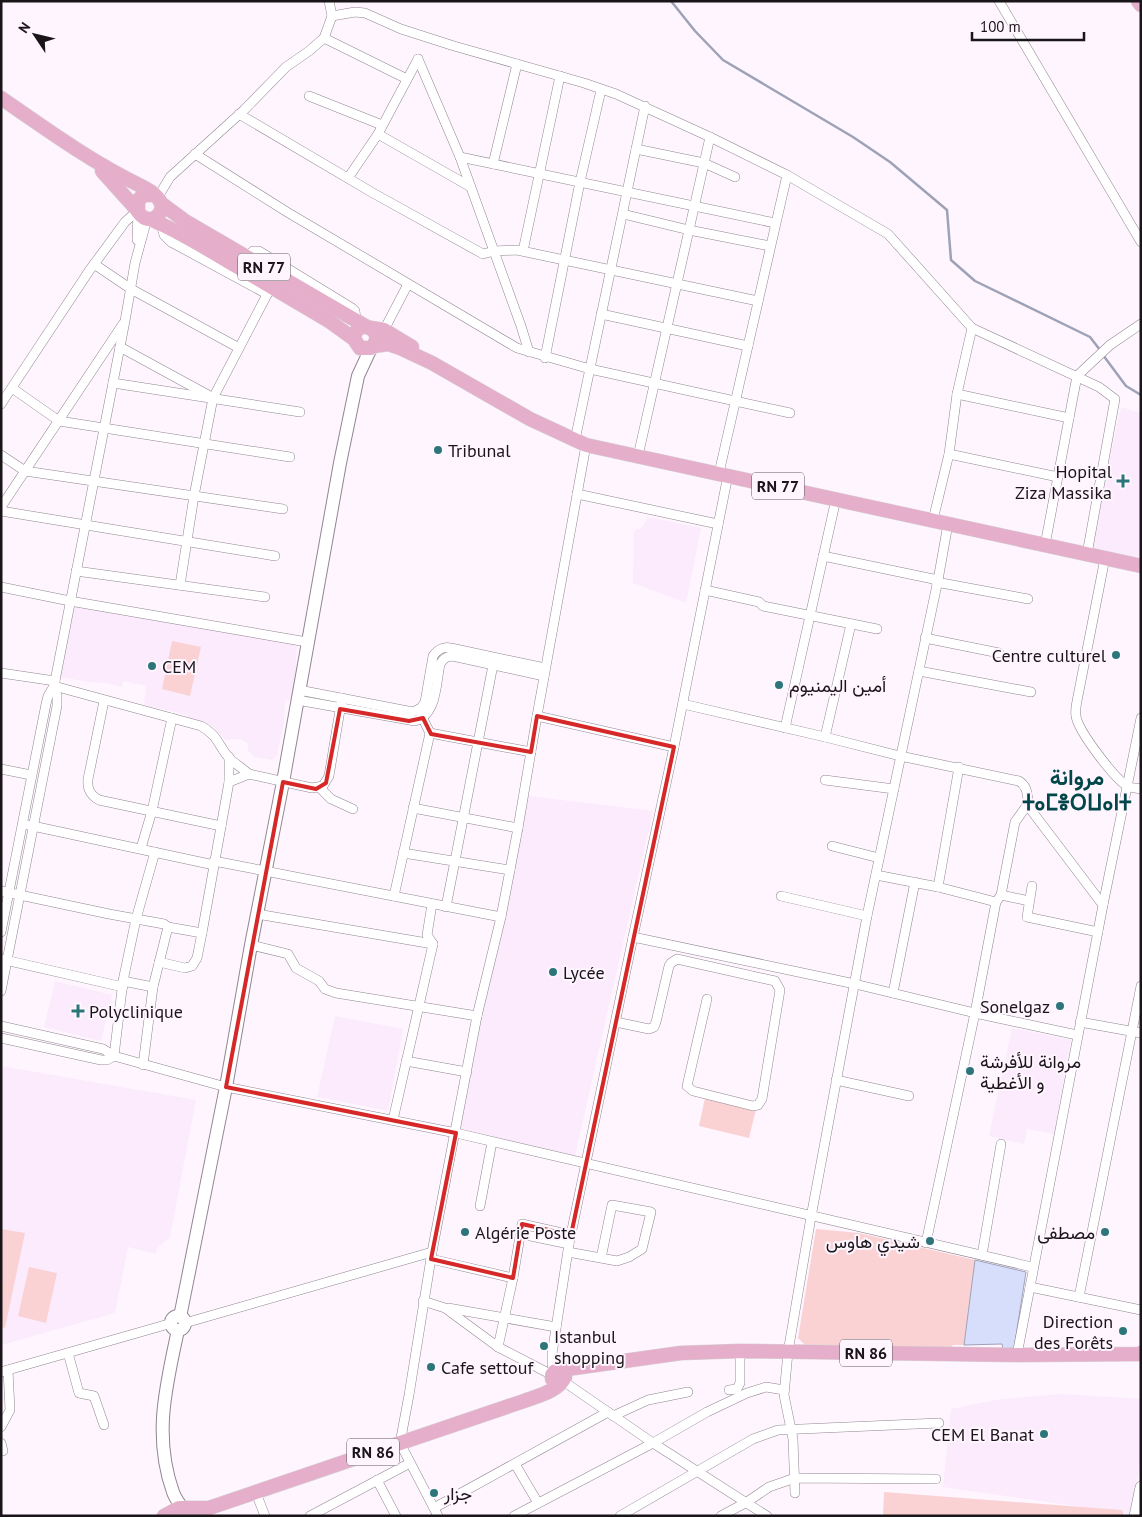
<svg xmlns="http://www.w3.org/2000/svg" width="1142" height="1517" font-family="'PT Sans',Vazirmatn,'Noto Sans Tifinagh',sans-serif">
<rect width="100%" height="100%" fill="#fef5fe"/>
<g fill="#fbebfc">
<path d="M1121 407 1141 413V558L1090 550Z"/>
<path d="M649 517 701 528 686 603 633 583 634 532 636 529H640Z"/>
<path d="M75 603 297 644 294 698 285 701 284 722 277 755 272 760 255 757 248 751V744L241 739 225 740 214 727 192 719 184 714 144 705 146 686 124 681 121 687 106 683 90 682 59 677Z"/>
<path d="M528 796 653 811 574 1160 456 1133Z"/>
<path d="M55 981 112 995 101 1041 44 1027Z"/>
<path d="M335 1016 403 1029 388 1111 317 1097Z"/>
<path d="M1012 1028 1071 1040 1054 1134 1027 1129 1024 1144 989 1136Z"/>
<path d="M1 1066 196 1100 170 1237 157 1248 156 1254 128 1247 115 1313 1 1345Z"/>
<path d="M1061 1394 1141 1399V1459L1131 1514 943 1487 951 1409 995 1400Z"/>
</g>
<g fill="#fbd2d4">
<path d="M172 641 201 647 190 696 162 689Z"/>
<path d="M705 1098 756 1109 749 1138 699 1126Z"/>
<path d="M1 1229 25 1233 5 1328 1 1327Z"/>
<path d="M816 1229 859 1233 975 1260 964 1345H953L949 1350 805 1345 798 1338Z"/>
<path d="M29 1267 57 1273 46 1323 18 1316Z"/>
<path d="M884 1492 1122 1510 1124 1516H883Z"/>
</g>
<path fill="#d7defb" stroke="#9ea2b7" d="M975 1260 1026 1272 1014 1348 1003 1349 1002 1344 964 1345Z"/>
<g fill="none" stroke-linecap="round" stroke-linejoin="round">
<g stroke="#9ea2b7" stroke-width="2.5">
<path d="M671 1 695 31 723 60 853 137 890 162 947 210 951 260 975 281 1090 337 1100 350"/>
<path d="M1103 355 1126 386 1141 395"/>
</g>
<g stroke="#908690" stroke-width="10">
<g id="minor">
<path d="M999 1 1141 242"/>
<path d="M332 16 355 12 365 13 401 29 454 46 584 83 616 94 710 137 787 175 888 234 972 328 1099 387 1115 399 1087 554"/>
<path d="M324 38 407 79"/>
<path d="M418 59 460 157 521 326 529 352"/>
<path d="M309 96 382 125"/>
<path d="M239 114 373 193 483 254 494 251 517 250 758 301"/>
<path d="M378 134 469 186"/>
<path d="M636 149 704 163 735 177"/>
<path d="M195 154 287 212 517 348 590 369 790 413"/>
<path d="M460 157 775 223"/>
<path d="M493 164 517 64"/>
<path d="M348 178 378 134 418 59"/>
<path d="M158 197 170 177 244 110 286 67 309 51 324 38 332 16 329 1"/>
<path d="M623 214 689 230 770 246"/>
<path d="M161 224 164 235 171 242 267 294"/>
<path d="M137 240 138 212"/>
<path d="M523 251 560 76"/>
<path d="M247 257 253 251H259L352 308 355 311 356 319"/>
<path d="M94 264 131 289 239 348"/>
<path d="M601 314 748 346"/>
<path d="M384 330 408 284"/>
<path d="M120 347 208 395"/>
<path d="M545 358 580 182 601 90"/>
<path d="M113 383 300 412"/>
<path d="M12 388 59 421 290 457"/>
<path d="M957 394 1069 418"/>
<path d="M1 404 89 271 125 222 137 211"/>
<path d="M575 440 645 106"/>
<path d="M949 454 1058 477"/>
<path d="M1 455 25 471 283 509"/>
<path d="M638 456 710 137"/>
<path d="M719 473 787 175"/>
<path d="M577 494 718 524"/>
<path d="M1 507 123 324"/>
<path d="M1 511 275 556"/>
<path d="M933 520 949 454 957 394 972 328"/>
<path d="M1045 545 1077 376 1110 345 1141 324"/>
<path d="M823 556 938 580"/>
<path d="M1105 558 1077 701C1076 706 1075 711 1076 716 1078 731 1116 781 1129 787 1133 788 1137 788 1141 789"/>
<path d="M76 571 265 597"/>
<path d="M936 582 1028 599"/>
<path d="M180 585 194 496 213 398 271 287"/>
<path d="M1 587 70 601 307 642"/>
<path d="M705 590 759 602 763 606 877 629"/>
<path d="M925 638 999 653"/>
<path d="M919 671 1031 692"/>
<path d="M1 673 55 681"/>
<path d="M54 686 201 726C220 737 217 745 230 759 236 764 243 769 249 774"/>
<path d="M299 690 413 712 421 708 425 702 433 656C438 649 443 646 451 648L545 668"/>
<path d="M297 700 415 721C437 715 436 683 440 664 444 657 449 655 457 657L544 676"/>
<path d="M104 701 88 779C87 789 90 795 99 800L221 826"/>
<path d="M683 704 825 737 900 756 1019 781C1031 789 1025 799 1031 810L1103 905"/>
<path d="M537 716 674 747"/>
<path d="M785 728 836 499"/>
<path d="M430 733 531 752"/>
<path d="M825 737 851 624"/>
<path d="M229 757V782"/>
<path d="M1 769 31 775"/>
<path d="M825 780 894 789"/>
<path d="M320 788 331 799 353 809"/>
<path d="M413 808 518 828"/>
<path d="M28 825 214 865"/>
<path d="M832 846 879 858"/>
<path d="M141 848 152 811 172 718"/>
<path d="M403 853 510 870"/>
<path d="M214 861 501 917"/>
<path d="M876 875 938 887 996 902"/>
<path d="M1032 886 1027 917 1098 932"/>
<path d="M938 887 959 767"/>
<path d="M1 891 109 914 164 924 168 927"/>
<path d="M1001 895 1029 901"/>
<path d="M394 896 430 733 421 715"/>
<path d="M781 896 867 916"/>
<path d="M446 907 493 665"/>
<path d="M257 914 433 944"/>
<path d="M1 932 46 704 48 696 54 686 125 321 135 263 147 219"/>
<path d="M633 937 855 984 975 1013 1077 1035"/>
<path d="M251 945 288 954 296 968 319 981 325 989 336 993 477 1016"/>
<path d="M1 959 123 987"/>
<path d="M159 962 185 968 192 966 197 958 202 933"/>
<path d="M123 981 153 987"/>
<path d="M1 991 57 706V695L54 690"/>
<path d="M893 993 915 882"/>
<path d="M616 1022 649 1029 654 1027 656 1022 669 966 671 963 677 959 775 981 780 990 762 1099 758 1105 753 1106 693 1091 687 1086 707 999"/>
<path d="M1080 1022 1141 1033"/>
<path d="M1 1026 103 1049 114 1056 226 1087 456 1133 1032 1267"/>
<path d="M1 1038 101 1060H107L114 1056"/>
<path d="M114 1056 123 981 136 919 155 852"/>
<path d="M406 1061 467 1072"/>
<path d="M143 1065 153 987 168 927 202 933 229 782 249 774 312 788 323 786 329 776 342 698"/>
<path d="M836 1080 909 1096"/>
<path d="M393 1120 433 944 427 935 432 904"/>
<path d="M480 1206 492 1142"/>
<path d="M521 1234 569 1244"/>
<path d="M926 1243 975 1013 996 902 1001 895 1015 822 1028 804"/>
<path d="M568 1252 617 1261 629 1257 642 1249 651 1212 612 1205 601 1258"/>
<path d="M982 1255 1001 1144"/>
<path d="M431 1259 513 1278"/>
<path d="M1030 1287 1141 1310"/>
<path d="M1079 1297 1141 986"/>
<path d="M423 1301 445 1308 498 1347 552 1375"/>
<path d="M448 1308 556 1327"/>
<path d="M185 1323 432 1252"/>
<path d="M498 1347 513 1278 522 1224 571 1235"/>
<path d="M68 1353 79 1393 94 1396 104 1425"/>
<path d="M1017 1355 1103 905 1141 718"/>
<path d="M555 1371 552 1365V1354L569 1244 633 937 674 747 728 475"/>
<path d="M1 1372 172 1323"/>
<path d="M563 1381 653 1443 767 1516"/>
<path d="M729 1390 737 1389 740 1383V1351"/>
<path d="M613 1416 648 1400 688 1392"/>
<path d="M1 1427 10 1410 8 1370"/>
<path d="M1 1443 3 1451"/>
<path d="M515 1464 538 1503"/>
<path d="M377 1480 396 1516"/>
<path d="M256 1493 265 1516"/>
<path d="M795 1493 793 1439 784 1395 788 1352 811 1217 867 916 938 580 948 524"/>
<path d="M434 1508 608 1412"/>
<path d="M310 1516 410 1463"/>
<path d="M438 1516 400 1443 409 1395 432 1252 477 1016 501 917 518 828 537 716 586 445"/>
<path d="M514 1516 653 1443 707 1412 747 1393 766 1387 784 1390"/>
<path d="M620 1516 753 1439 778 1430 939 1423"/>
<path d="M721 1516 747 1502 769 1487 795 1478 936 1479"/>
</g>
</g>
<g stroke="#908690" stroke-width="12">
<path id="tertiary" d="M1135 1516 1141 1487"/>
</g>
<g stroke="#908690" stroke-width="14">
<g id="secondary">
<circle cx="178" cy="1323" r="7"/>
<path d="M180 1317 226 1087 251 945 283 782 340 463 358 376 371 348"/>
<path d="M178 1330C166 1386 153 1436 173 1492 176 1501 183 1507 186 1516"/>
</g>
</g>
<g stroke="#d6d5d6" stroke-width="15">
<g id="primary">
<path d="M1138 1 1141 5"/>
<path d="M1 98C46 129 90 161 139 185 149 190 161 196 162 208 158 221 146 223 138 212V200L144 195H155"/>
<path d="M102 171 137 210"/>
<path d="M162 204 185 221 367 327"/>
<path d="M151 219 185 236 329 321 354 339 360 348H371C389 331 356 315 354 339"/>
<path d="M371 328 384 330 412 347"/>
<path d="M374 346 388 344 400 348 432 363 530 419 586 445 1141 566"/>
<path d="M560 1370 681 1353 740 1351 1017 1355 1139 1354 1141 1353"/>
<path d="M164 1516 179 1508H206"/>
<path d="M194 1516 209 1508 524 1401C537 1396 559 1391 565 1377L564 1373 560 1370 555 1371 552 1375V1379L557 1383H561"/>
</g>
</g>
<use href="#minor" stroke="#fff" stroke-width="9"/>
<use href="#tertiary" stroke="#fff" stroke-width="11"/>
<use href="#secondary" stroke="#fff" stroke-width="12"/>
<use href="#primary" stroke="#e5afcb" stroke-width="14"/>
</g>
<path fill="none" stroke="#d62828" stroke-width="4" stroke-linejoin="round" d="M340 709 409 721 423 718 431 734 531 752 537 716 674 747 571 1235 522 1224 513 1278 431 1259 456 1133 226 1087 283 782 316 789 326 783Z"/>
<g fill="#2c767a" stroke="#fef5fe" stroke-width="2">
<circle cx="438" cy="450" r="5"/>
<path d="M1120.5 473.5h5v5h5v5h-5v5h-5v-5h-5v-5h5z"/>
<circle cx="1116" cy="655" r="5"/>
<circle cx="152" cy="666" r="5"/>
<circle cx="779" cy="685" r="5"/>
<circle cx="553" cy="972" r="5"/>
<circle cx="1060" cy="1006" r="5"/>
<path d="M75.5 1003.5h5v5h5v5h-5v5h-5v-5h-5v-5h5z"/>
<circle cx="970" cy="1071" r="5"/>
<circle cx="465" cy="1232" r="5"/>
<circle cx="1105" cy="1232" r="5"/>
<circle cx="930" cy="1241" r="5"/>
<circle cx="1123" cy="1331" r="5"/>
<circle cx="544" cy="1346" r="5"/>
<circle cx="431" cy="1367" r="5"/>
<circle cx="1044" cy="1434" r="5"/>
<circle cx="434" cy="1493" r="5"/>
</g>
<g text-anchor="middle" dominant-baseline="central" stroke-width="4" stroke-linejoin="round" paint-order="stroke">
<g fill="#fef5fe" stroke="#5e585e" stroke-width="1">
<rect x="238" y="253.5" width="52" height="27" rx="4"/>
<rect x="752" y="472.5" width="52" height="27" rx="4"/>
<rect x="840" y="1339.5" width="52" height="27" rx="4"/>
<rect x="347" y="1438.5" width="52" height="27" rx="4"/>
</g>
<g font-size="16" font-weight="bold" fill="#191519">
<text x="264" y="267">RN 77</text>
<text x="778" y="486">RN 77</text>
<text x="866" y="1353">RN 86</text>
<text x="373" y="1452">RN 86</text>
</g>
<g font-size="18" fill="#191519" stroke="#fef5fe" text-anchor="start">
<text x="448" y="450">Tribunal</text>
<text x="1112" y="471" text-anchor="end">Hopital<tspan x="1112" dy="21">Ziza Massika</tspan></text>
<text x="1106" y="655" text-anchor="end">Centre culturel</text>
<text x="162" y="666">CEM</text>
<text x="789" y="685">أمين اليمنيوم</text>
<text x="563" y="972">Lycée</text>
<text x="1050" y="1006" text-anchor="end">Sonelgaz</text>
<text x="89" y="1011">Polyclinique</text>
<text x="980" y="1061">مروانة للأفرشة<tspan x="980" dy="21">و الأغطية</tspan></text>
<text x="475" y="1232">Algérie Poste</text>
<text x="1095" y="1232" text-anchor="end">مصطفى</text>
<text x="920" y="1241" text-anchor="end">شيدي هاوس</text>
<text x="1113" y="1321" text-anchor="end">Direction<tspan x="1113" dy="21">des Forêts</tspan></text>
<text x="554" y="1336">Istanbul<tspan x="554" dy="21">shopping</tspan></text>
<text x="441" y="1367">Cafe settouf</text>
<text x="1034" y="1434" text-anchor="end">CEM El Banat</text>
<text x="444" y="1493">جزار</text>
</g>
<g font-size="22" font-weight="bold" fill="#03464a" stroke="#fef5fe">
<text x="1077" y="777">مروانة<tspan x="1077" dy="25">ⵜⴰⵎⴻⵔⵡⴰⵏⵜ</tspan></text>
</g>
</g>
<rect width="1142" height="1517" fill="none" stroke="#191519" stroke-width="5"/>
<g transform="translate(35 35) rotate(305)" stroke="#fef5fe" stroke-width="4" paint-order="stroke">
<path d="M0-4L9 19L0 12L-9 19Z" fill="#191519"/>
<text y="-8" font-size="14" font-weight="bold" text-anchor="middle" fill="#191519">N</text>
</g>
<path d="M972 32v8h112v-8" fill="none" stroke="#191519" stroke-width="2.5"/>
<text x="980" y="32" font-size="15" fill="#191519" stroke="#fef5fe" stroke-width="4" paint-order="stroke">100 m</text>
</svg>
